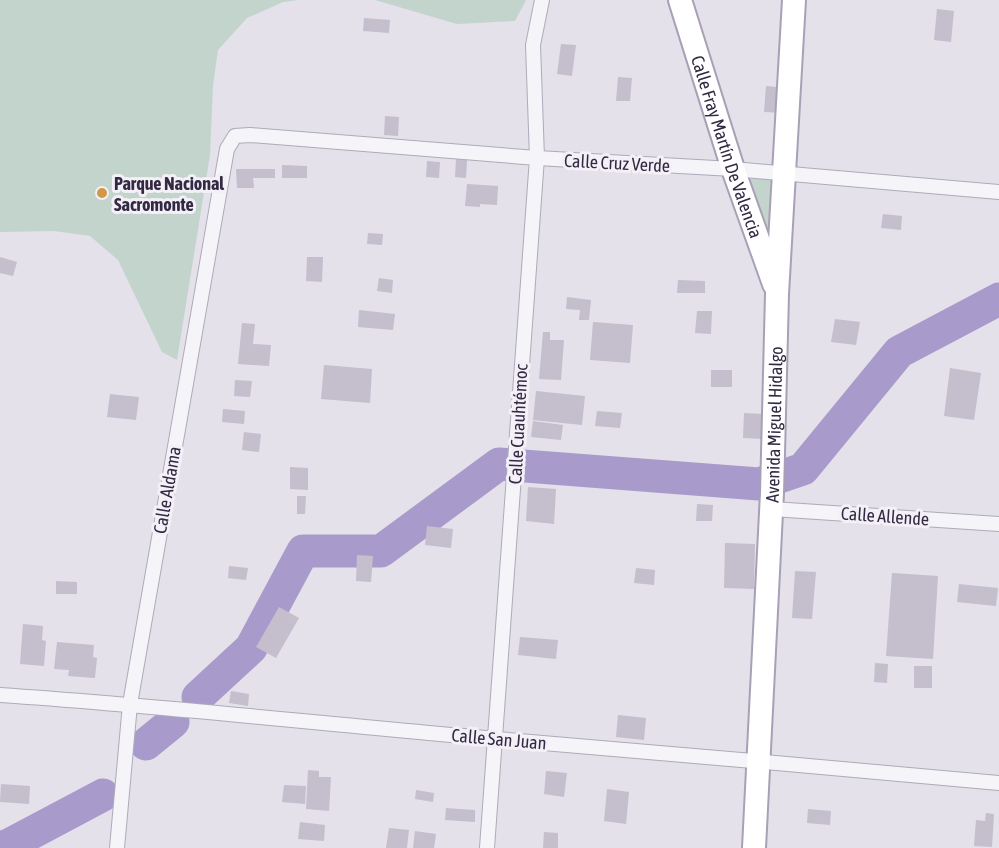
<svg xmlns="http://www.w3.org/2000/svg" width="999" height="848" font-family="'Asap Condensed',sans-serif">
<rect width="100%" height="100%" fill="#e4e1ea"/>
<g fill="#c2d4cb">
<path d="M0 0H298L283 2 247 18 218 50 213 85 210 155 177 360 162 352 118 260 90 236 54 231 0 232Z"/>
<path d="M375 0H526L515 21 457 24Z"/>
<path d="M750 179H785L778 232 766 230Z"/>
</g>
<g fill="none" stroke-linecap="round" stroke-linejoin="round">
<g stroke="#a89bcb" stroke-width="33">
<path d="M198 697 251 648 303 551H381L499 464 759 484 803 469 899 352 999 299"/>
<path d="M146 744 173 722"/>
<path d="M0 847 7 846 103 795"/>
</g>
</g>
<g fill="#c4becd">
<path d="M937 9 954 11 951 42 934 40Z"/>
<path d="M364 18 390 20 389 33 363 31Z"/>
<path d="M561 44 576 45 572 76 557 74Z"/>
<path d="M618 77 632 78 630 101H616Z"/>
<path d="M766 86 786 88 784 113 764 112Z"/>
<path d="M385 116 399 117 398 136 384 135Z"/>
<path d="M456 159 467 160 466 178 455 177Z"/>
<path d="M427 161 440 162 439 178 426 177Z"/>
<path d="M282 165 307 166V178H282Z"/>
<path d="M236 169H275V178H253L254 188H237Z"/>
<path d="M467 184 498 186 497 205 480 204V207L465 206Z"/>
<path d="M883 214 902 216 901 230 881 228Z"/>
<path d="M368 233 383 234 382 245 367 244Z"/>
<path d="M0 257 17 262 13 276 0 273Z"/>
<path d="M307 257H323L322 282 306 281Z"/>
<path d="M379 278 393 280 392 293 377 291Z"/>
<path d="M678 280 705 281V293H677Z"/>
<path d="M567 297 591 300 589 320H579L580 310 566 309Z"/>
<path d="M359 310 395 314 393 330 358 327Z"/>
<path d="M697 311H712L711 334 695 333Z"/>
<path d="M835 319 860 322 856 345 831 342Z"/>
<path d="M593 322 633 325 630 363 590 360Z"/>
<path d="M242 323 255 324 253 344 271 345 269 366 238 364Z"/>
<path d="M543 332H550V340H564L561 380 539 379Z"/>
<path d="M324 365 372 369 370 403 321 399Z"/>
<path d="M950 368 981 373 974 420 944 416Z"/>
<rect x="711" y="370" width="21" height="17"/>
<path d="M235 380 252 381 250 397 234 396Z"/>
<path d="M536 391 585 396 582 425 533 420Z"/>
<path d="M110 394 139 397 136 420 107 417Z"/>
<path d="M223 409 245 411 244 424 222 422Z"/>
<path d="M597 411 622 413 620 428 595 426Z"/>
<path d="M744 413 763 414 762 439 743 438Z"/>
<path d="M533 421 563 425 561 440 531 437Z"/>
<path d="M244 432 261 434 259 452 242 450Z"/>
<path d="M290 467 308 468V490L290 489Z"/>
<path d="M528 487 556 489 554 524 526 521Z"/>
<path d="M297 496H306L305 514H297Z"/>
<path d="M697 504 713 505 712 521H696Z"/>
<path d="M427 526 453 529 451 548 425 545Z"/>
<path d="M725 543 755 544 754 589 724 588Z"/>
<path d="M357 555 373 556 371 582 356 581Z"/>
<path d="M229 566 248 568 246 580 228 578Z"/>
<path d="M636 568 655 570 654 585 634 583Z"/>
<path d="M795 571 816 572 812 619 792 618Z"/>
<path d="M892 573 938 576 933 659 886 656Z"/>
<path d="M56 581 77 582V594H56Z"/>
<path d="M959 584 998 588 996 606 957 602Z"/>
<path d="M279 607 299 618 276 658 256 647Z"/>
<path d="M23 624 43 626 42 640 46 641 44 666 20 664Z"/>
<path d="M520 637 558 640 556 659 518 655Z"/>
<path d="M57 642 94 645 93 657 97 658 95 678 68 676 69 670 54 669Z"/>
<path d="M875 663 888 664 887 683 874 682Z"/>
<rect x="914" y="666" width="18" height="22"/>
<path d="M231 691 249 694 248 706 229 703Z"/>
<path d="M618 715 646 718 644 740 616 737Z"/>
<path d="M308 770 319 771V777H331L329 811 306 809Z"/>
<path d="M546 771 567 773 564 797 544 794Z"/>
<path d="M1 784 30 786 29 804 0 802Z"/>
<path d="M284 785 306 786 305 804 282 802Z"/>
<path d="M607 789 629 792 626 824 604 821Z"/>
<path d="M416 790 434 793 433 802 415 799Z"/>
<path d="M446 808 475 810V822L445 820Z"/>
<path d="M808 809 831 811 830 825 807 823Z"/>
<path d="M986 813 994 814 992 847 974 846 976 820 985 821Z"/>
<path d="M300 822 325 825 324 841 298 839Z"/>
<path d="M389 828 409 830 407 848H386Z"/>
<path d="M415 831 436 834 434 848H413Z"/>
<path d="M544 832 558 833V848H543Z"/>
</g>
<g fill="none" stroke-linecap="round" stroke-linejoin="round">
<g stroke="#afaab8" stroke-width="16">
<g id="minor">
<path d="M772 509 999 524"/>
<path d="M0 695C166 706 331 725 497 739 664 754 832 767 999 783"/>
<path d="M117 848 130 704 227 149 235 136 250 135 537 158 733 169 999 192"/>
<path d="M487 848 537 158 533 45 542 0"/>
</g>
</g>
<g stroke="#a8a0b6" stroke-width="26">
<g id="primary">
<path id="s1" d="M680 0 733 169 774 284"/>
<path id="s2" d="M754 848 772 493 777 294 794 0"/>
</g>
</g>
<use href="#minor" stroke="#f5f4f8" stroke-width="14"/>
<use href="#primary" stroke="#fff" stroke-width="22"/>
</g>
<circle fill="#d19944" stroke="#f3f0f7" stroke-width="2" cx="102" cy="193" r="6"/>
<g text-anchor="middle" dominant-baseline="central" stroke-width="6" stroke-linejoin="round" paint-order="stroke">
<g font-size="18" fill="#332942" stroke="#f3f0f7">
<text stroke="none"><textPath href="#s1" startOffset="154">Calle Fray Martín De Valencia</textPath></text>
<text transform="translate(617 163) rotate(3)">Calle Cruz Verde</text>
<text transform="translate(518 424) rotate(-87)">Calle Cuauhtémoc</text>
<text stroke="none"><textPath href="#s2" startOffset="424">Avenida Miguel Hidalgo</textPath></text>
<text transform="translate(167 490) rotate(-80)">Calle Aldama</text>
<text transform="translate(885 516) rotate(4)">Calle Allende</text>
<text transform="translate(499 739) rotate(5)">Calle San Juan</text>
</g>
<g font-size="18" font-weight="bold" fill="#332942" stroke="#f3f0f7" text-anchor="start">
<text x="114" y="183">Parque Nacional<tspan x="114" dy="21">Sacromonte</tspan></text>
</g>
</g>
</svg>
